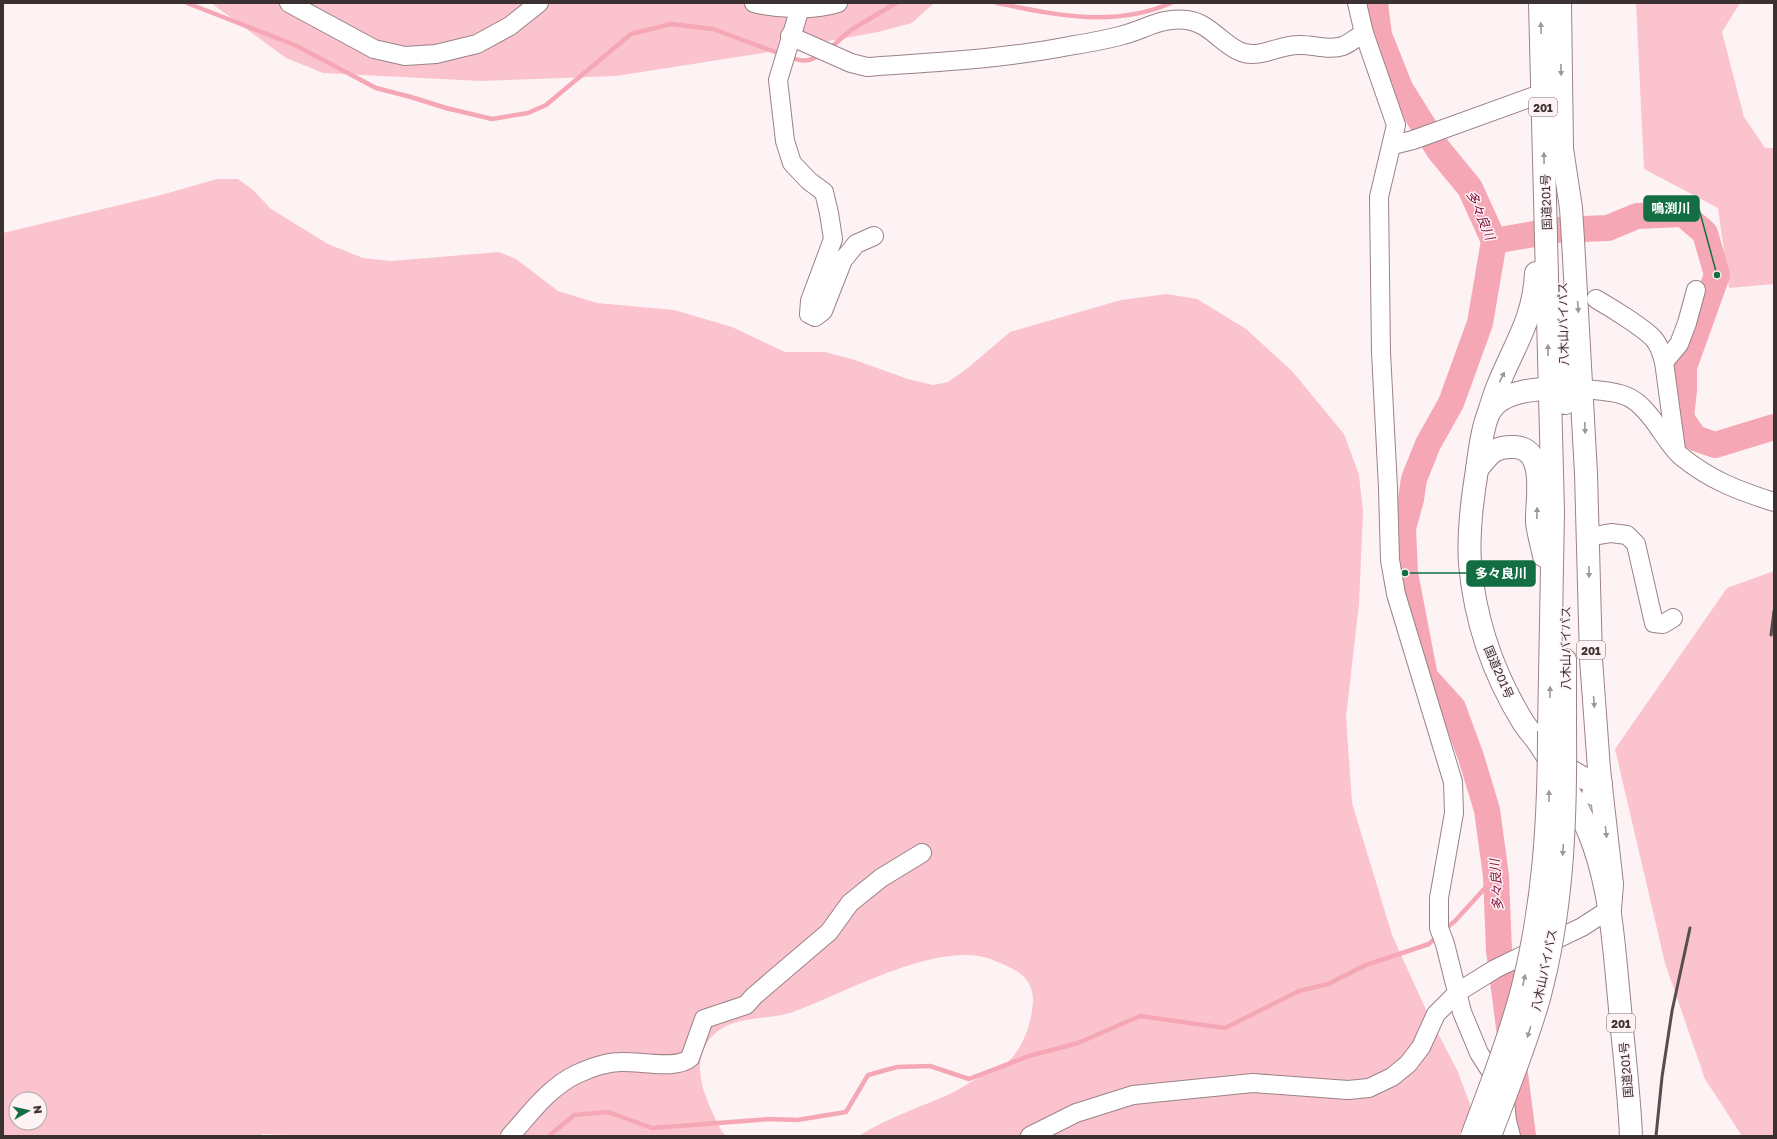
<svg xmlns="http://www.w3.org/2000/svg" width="1777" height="1139" font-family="'Golos Text','Noto Sans JP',sans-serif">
<rect width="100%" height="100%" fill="#fef3f4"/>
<g fill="#fac3cd" fill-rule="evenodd">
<path d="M211 3H934L912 23 878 32 763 53 616 76 481 81 323 73 286 58Z"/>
<path d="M1636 3H1740L1722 32 1744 117 1765 148H1774V284L1729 288 1718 208 1644 169Z"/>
<path d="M217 179H238L253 190 271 209 328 244 363 258 391 261 499 252 516 259 558 291 597 303 674 310 732 327 785 352H825L855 360 908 379 933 385 948 382 969 367 1010 332 1121 300 1167 294 1197 299 1246 329 1292 371 1344 434 1359 475 1363 512 1359 604 1346 717 1352 803 1392 935 1427 1012 1458 1072 1478 1126V1136H859C888 1117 922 1107 954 1092 963 1087 972 1081 981 1076 990 1072 1002 1067 1009 1061 1024 1046 1032 1021 1033 1001 1033 983 1024 974 1009 967 999 962 989 958 979 956 923 948 845 993 793 1012 763 1022 727 1013 707 1043 689 1071 710 1107 722 1132L726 1136H315L263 1134 258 1136H3V233L161 195ZM16 1099H40V1123H16Z"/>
<path d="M1774 571V1136H1742L1705 1079 1665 963 1615 749 1727 588Z"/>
</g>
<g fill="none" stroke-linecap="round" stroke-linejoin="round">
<g stroke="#f6a7b6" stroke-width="4.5">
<path d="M187 3 295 45 376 88 411 97 446 108 492 119 528 113 546 105 631 34 671 24 713 29 783 55"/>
<path d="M997 3C1056 15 1113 28 1171 3"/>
<path d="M829 49 851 30 896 3"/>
<path d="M790 57C802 62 808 62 820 55"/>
<path d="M1444 930 1455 921 1496 876"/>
<path d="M549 1136 574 1115 608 1112 652 1128 769 1119 797 1120 846 1112 868 1075 897 1067 930 1066 969 1079 1029 1056 1078 1043 1140 1016 1225 1028 1299 991 1328 984 1366 965 1429 944 1437 936"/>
</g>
<g stroke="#f6a7b6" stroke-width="26">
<path d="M1375 3 1379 35 1400 88 1438 149 1470 188 1494 241 1480 323 1451 403 1428 444 1414 479 1411 499 1403 528 1405 573 1425 677 1453 708 1471 757 1487 810 1496 876 1499 950 1523 1136"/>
<path d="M1494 241 1557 230 1608 228 1637 216 1683 214 1705 233 1717 275 1684 367V390L1681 418 1695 438 1715 445 1774 427"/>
</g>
<g stroke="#9b8287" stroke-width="20">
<g id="minor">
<path d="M289 3 374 49 405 56 436 54 477 44 510 26 539 3"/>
<path d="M754 3C778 9 814 11 838 3"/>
<path d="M1357 3 1364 33 1396 125 1379 197 1381 352 1388 488 1390 560 1396 594 1453 782 1454 813 1439 898V928L1445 944 1462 1012 1479 1053 1504 1092 1507 1121 1511 1136"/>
<path d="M800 8 778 80 785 141 792 163 809 181 824 192 829 213 833 239 810 301 809 314 815 317 823 311 843 260 856 244 874 236"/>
<path d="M790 36 851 63 867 67C935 62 1003 59 1069 46 1087 43 1106 40 1123 35 1146 29 1161 17 1187 20 1210 23 1221 44 1241 52 1260 59 1279 45 1298 45 1312 44 1329 51 1343 46 1350 43 1357 37 1364 33"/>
<path d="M1393 145 1413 140 1543 93 1555 92"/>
<path d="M1596 299C1610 307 1644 328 1654 339 1659 345 1662 354 1664 362"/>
<path d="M1583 389C1627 393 1635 393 1661 431 1667 439 1674 451 1682 457 1710 480 1739 491 1774 502"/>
<path d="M1676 450 1664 362 1679 344 1687 323 1696 290"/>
<path d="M1588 537 1611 533 1627 535 1636 544 1654 623 1663 624 1673 618"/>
<path d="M510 1136C530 1114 549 1087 577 1074 590 1068 607 1062 621 1062 639 1061 677 1070 690 1058L704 1019 746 1005 754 996 829 932 850 903 881 878 922 853"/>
<path d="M1030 1136 1076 1113 1133 1095 1253 1083 1348 1090 1369 1088 1392 1077 1408 1064 1421 1047 1436 1014 1458 992 1495 969 1582 927 1610 909"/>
</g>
</g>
<g stroke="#9b8287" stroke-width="24">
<g id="highway">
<path d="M1540 3 1553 512 1549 731"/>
<path d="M1560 3 1562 149 1571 208 1573 240 1586 473 1591 659 1599 769 1612 884 1610 909"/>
<path d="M1563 298 1565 403"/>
<path d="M1583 389C1555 389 1501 384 1488 415 1482 429 1479 454 1477 470 1472 500 1468 533 1470 564 1475 620 1494 675 1523 722 1528 730 1534 736 1539 743 1559 774 1582 811 1594 846 1611 895 1614 947 1619 998 1623 1044 1629 1090 1631 1136"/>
<path d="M1489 412C1492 402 1495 392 1499 383 1515 344 1534 318 1536 273"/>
<path d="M1477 469C1490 454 1493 446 1515 447 1548 449 1536 502 1537 522 1538 533 1542 545 1544 556"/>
<path d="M1565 660V727"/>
<path d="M1552 756C1569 771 1579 778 1601 784L1593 794"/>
</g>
</g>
<use href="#minor" stroke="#fff" stroke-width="18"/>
<use href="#highway" stroke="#fff" stroke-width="22"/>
<g stroke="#584d4f" stroke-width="3">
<path d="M1771 635 1774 611"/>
<path d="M1656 1136 1662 1077 1672 1011 1690 928"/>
</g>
<g stroke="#9b8287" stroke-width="24" stroke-linecap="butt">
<g id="highway-bridge">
<path d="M1472 1136C1490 1088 1509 1039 1522 990 1544 904 1549 819 1549 731"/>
<path d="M1490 1136C1507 1090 1526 1045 1539 998 1563 910 1566 818 1565 727"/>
</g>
</g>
<use href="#highway-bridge" stroke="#fff" stroke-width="22"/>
</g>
<defs><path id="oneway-solid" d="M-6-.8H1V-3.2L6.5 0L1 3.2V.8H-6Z"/></defs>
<g fill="#9d9898">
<use href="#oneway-solid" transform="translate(1541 28) rotate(-92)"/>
<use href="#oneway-solid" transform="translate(1561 70) rotate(89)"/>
<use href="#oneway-solid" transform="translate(1544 158) rotate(-91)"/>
<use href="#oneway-solid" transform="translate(1578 307) rotate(86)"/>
<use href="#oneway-solid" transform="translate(1548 350) rotate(-91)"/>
<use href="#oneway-solid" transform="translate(1502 377) rotate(-64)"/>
<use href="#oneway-solid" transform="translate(1585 428) rotate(88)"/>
<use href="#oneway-solid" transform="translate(1537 513) rotate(-88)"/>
<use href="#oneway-solid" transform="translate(1589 572) rotate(89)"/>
<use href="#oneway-solid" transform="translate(1550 692) rotate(-89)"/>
<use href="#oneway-solid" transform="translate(1594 702) rotate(86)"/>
<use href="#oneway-solid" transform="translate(1549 796) rotate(-89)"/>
<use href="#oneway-solid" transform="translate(1606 832) rotate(84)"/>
<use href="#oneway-solid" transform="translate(1563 850) rotate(94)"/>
<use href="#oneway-solid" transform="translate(1524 980) rotate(-78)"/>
<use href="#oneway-solid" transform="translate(1529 1032) rotate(107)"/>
</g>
<g text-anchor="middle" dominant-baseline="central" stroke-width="3" stroke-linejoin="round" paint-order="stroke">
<g fill="#fef3f4" stroke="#766a6c" stroke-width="1">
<rect x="1529" y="98" width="28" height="18" rx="3"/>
<rect x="1577" y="641" width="28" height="18" rx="3"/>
<rect x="1607" y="1014" width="28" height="18" rx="3"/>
</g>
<g font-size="11" font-weight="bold" fill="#3b3032">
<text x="1543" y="107">201</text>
<text x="1591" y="650">201</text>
<text x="1621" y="1023">201</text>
</g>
<g font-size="12" fill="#3b3032" stroke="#fef3f4">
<text transform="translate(1546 202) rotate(-92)">国道201号</text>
<text transform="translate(1563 324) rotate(-91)">八木山バイパス</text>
<text transform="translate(1565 648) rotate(-90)">八木山バイパス</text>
<text transform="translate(1499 672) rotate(67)">国道201号</text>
<text transform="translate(1544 970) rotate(-78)">八木山バイパス</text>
<text transform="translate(1626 1070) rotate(-95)">国道201号</text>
</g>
<g font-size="13" font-style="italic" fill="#86133d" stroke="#fef3f4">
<text transform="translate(1481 215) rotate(67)">多々良川</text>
<text transform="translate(1496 885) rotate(-94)">多々良川</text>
</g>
</g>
<path fill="none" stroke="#136f43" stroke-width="1.5" d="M1717 275L1699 209M1405 573L1467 573"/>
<g fill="#136f43" stroke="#fef3f4" stroke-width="1.5">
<circle cx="1717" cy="275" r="4"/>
<circle cx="1405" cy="573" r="4"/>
</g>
<g fill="#136f43" stroke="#136f43" stroke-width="1.5">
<rect x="1644" y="196" width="55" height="25" rx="4"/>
<rect x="1467" y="561" width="68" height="25" rx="4"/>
</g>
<g font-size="13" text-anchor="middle" font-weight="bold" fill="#fff">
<text x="1671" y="213">鳴渕川</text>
<text x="1501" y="578">多々良川</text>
</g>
<rect width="1777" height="1139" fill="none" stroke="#3b3032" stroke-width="8"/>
<g transform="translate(28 1111) rotate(82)"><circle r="19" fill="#fef3f4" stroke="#b0a5a6"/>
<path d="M0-3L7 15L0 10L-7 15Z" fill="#136f43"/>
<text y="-6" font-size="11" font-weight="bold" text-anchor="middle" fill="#3b3032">N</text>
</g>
</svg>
